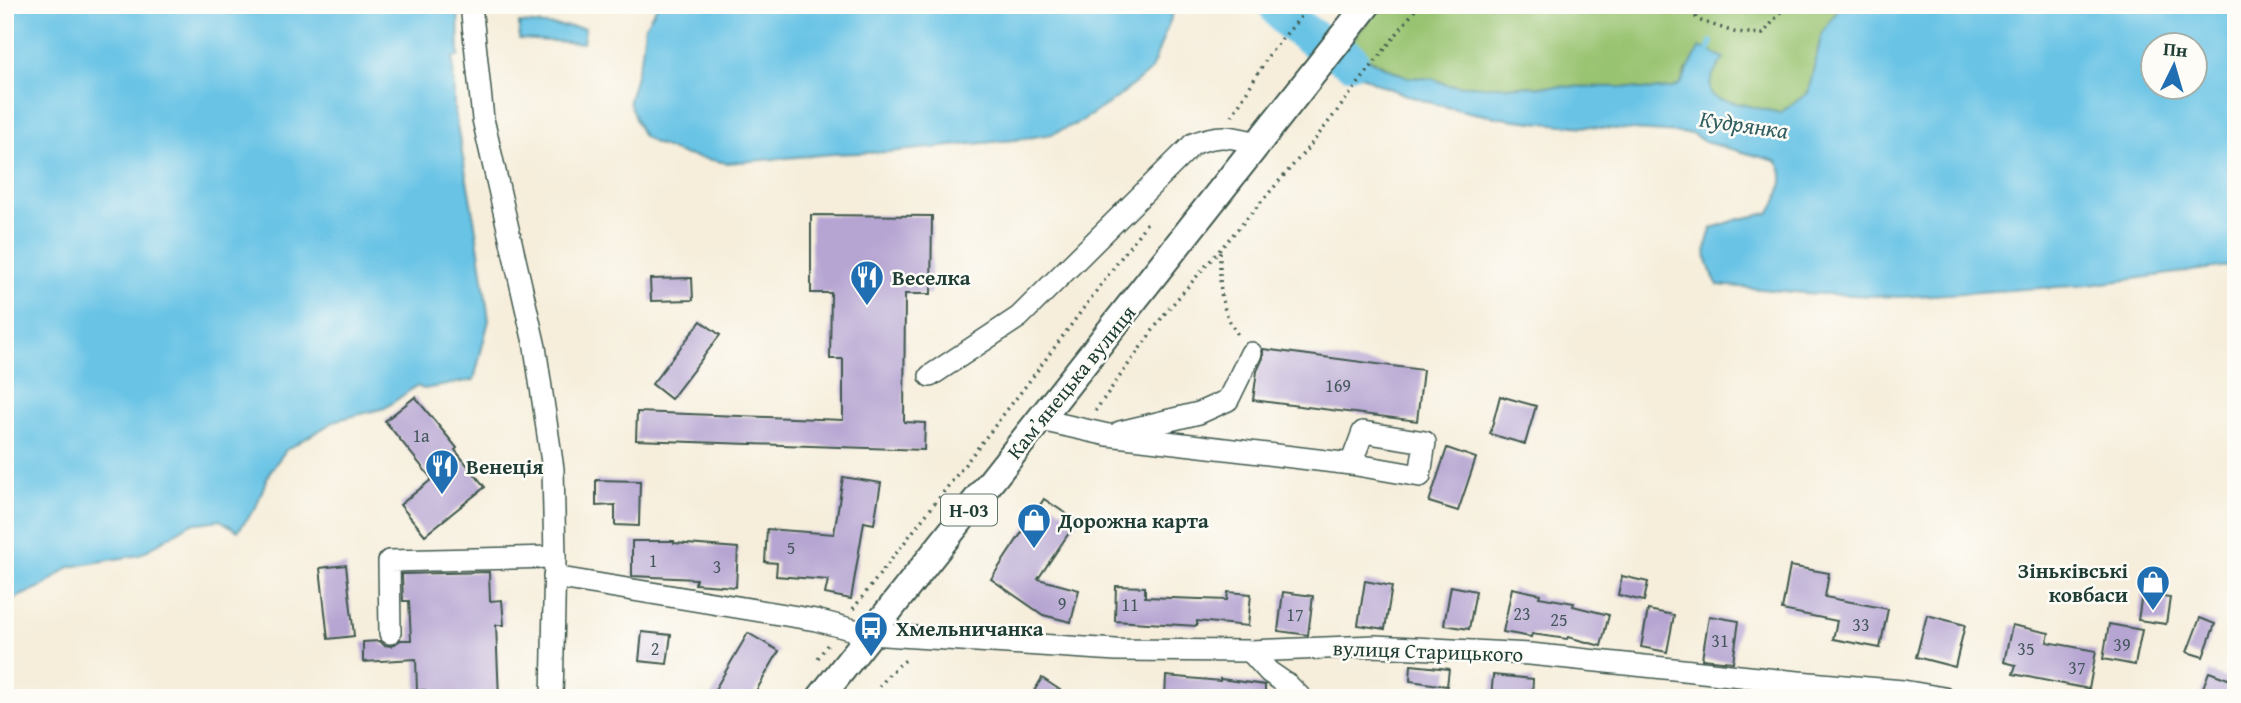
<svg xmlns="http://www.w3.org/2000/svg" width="2241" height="703" font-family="'Gentium Book Plus',serif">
<rect width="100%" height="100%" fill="#fdfcf7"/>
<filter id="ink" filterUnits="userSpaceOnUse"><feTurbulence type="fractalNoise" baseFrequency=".0143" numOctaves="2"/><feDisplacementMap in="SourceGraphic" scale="14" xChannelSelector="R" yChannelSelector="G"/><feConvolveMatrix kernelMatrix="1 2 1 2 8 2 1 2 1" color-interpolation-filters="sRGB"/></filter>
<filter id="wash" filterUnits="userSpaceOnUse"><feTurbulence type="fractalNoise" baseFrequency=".00686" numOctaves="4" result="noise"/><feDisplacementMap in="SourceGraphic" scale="28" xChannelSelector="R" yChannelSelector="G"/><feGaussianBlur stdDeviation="1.57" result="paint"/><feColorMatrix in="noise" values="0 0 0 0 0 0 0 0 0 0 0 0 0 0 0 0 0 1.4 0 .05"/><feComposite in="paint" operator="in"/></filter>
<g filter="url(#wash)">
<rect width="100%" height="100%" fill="#f6eedb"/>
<path fill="#98c370" stroke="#5c8052" stroke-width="2" d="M1381 5H1844L1840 7 1822 33 1808 93 1780 113 1718 99 1711 95 1709 87 1710 78 1686 69 1681 83 1673 88 1652 90 1620 87 1469 86 1447 85 1434 79 1407 77 1346 48Z"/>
<g fill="#67c3e5" stroke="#43808c" stroke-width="2" fill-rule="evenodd">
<path d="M5 5H456L458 8 459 57H453L454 109 475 224 489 320 474 380 424 389 416 386 385 408 337 420 286 450 269 473 256 507 238 531 220 520 190 524 139 555 69 567 45 585 5 603Z"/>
<path d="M658 5H1176L1151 70 1117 98 1080 122 1052 134 1014 140 888 152 832 154 727 163 681 154 654 143 642 135 635 119 629 101 642 53 645 26Z"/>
<path d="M1263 5H1286L1305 25 1296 34 1267 16Z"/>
<path d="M1844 5H2236V265L2089 285 1900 297 1804 293 1718 285C1706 265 1702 250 1712 228L1739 219 1769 213C1779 199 1789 175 1776 161L1705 142 1692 134C1588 126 1481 127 1383 86 1354 74 1327 54 1301 37L1308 28 1366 59 1407 77 1434 79 1447 85 1469 86 1620 87 1652 90 1673 88 1681 83 1700 47 1724 58C1715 71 1707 79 1711 95L1718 99 1780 113 1808 93 1822 33 1840 7ZM2154 46H2196V88H2154Z"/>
<path d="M519 23 585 28 583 43 519 39Z"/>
</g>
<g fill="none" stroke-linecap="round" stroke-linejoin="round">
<g stroke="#67c3e5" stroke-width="6">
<path d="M1723 11 1725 5"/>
<path d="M1706 58 1711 42"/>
</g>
<path stroke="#67c3e5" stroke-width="38" d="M1277 5C1288 28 1329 47 1350 60"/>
</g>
<g id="blocks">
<g fill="#b6a5d2">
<path d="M811 215 932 216 931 294H905L904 422 925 423 924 450 636 440 637 412 843 420V359H830L831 293H811Z"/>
<path d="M692 278 693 300 651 301 650 279Z"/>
<path d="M701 321 720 335 671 399 652 384Z"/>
<path d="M1263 349 1423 370 1417 421 1253 400 1257 371 1263 358Z"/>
<path d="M1500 396 1536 406 1525 444 1490 434Z"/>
<path d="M415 397 457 448 455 450 485 487 425 535 400 505 432 479 385 421Z"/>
<path d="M1447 448 1476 458 1458 511 1429 502Z"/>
<path d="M843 477 881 483 874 524 864 522 851 599 825 594 828 580 776 576 777 563 765 562 767 529 834 534Z"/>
<path d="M596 480 640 481 639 526 615 525V505L596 506Z"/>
<path d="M1044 499 1077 521 1038 579 1079 590 1071 622 1043 615 991 579Z"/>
<path d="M632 541H674V543L738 548 736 587 695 584 696 579 632 576Z"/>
<path d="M346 565 354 636 328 639 320 568Z"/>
<path d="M1790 566 1829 573 1825 597 1888 609 1880 648 1833 639 1837 621 1782 610Z"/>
<path d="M489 572 490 601 502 600 504 625H496L499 698H422L424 690 417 691 416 659 363 662V642L380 641 384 645 391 646 401 640H411L409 601H403L402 574Z"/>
<path d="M1622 576 1648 582 1644 601 1618 595Z"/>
<path d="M1365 581 1392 586 1385 629 1358 625Z"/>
<path d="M1116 586 1145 587V597L1227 600 1228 592 1251 594 1248 626 1197 621V626L1115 621Z"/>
<path d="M1451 586 1476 591 1469 629 1444 625Z"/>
<path d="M1512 588 1540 594 1539 597 1574 603 1573 606 1609 615 1601 646 1568 637 1567 639 1532 634 1531 637 1503 632Z"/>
<path d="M1283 592 1313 596 1308 635 1278 631Z"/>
<path d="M2142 594 2170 598 2166 624 2138 620Z"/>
<path d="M1648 610 1674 615 1667 652 1641 647Z"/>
<path d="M1927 615 1965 625 1955 667 1916 657Z"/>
<path d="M1709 616 1739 621 1733 662 1702 659Z"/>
<path d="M2200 618 2215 624 2203 657 2187 652Z"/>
<path d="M2109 624 2142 630 2135 665 2103 659Z"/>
<path d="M2012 625 2049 633 2047 642 2096 651 2089 689 2013 674 2016 665 2004 662Z"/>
<path d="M642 632 671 635 667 664 639 661Z"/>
<path d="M748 633 779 651 752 698H710Z"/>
<path d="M1411 665 1449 669 1447 686 1410 681Z"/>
<path d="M2209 672 2236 682V698H2199Z"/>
<path d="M1493 675 1533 679 1532 698H1491Z"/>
<path d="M1166 676 1220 681V679L1265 685V698H1165Z"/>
<path d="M1042 678 1072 698H1030Z"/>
</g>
</g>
</g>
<g filter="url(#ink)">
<use href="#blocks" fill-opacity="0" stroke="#3f584d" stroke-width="2"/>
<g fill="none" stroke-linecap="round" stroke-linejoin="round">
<g stroke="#3f584d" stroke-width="24">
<g id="minor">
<path d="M471 5 483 119 535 347 553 469 555 557 552 698"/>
<path d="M930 376 1019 317 1193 144C1221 133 1230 137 1259 143"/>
<path d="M1041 420 1108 435 1351 464 1420 476 1425 442 1363 432 1351 464"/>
<path d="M1120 432 1199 413 1228 400 1251 353"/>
<path d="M554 577 816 620 869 634 1116 650 1250 651 1375 646 1530 654 1798 682 1903 691 1944 698"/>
<path d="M390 633 389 561 555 557"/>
<path d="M1250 651 1269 672 1288 685 1301 698"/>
</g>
</g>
<g stroke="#3f584d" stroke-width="30">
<path id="major" d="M820 698 1367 5"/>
</g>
<g stroke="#3f584d" stroke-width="3.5" stroke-dasharray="2 5" stroke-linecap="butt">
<path d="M1687 5 1698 20 1734 32 1763 34 1786 5"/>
<path d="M1232 116 1270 53 1311 5"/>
<path d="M1220 252C1220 288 1218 307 1240 338"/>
<path d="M1095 411 1166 312 1313 142 1419 5"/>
<path d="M853 609 1031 379 1149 220"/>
<path d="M818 658 828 644"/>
<path d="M871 698 890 673 908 658"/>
</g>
<use href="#minor" stroke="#fff" stroke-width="21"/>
<use href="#major" stroke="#fff" stroke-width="26"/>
</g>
</g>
<defs>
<g id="restaurant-pin" transform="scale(1.75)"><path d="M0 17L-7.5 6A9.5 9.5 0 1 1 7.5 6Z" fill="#1f6fb2" stroke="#fdfcf7"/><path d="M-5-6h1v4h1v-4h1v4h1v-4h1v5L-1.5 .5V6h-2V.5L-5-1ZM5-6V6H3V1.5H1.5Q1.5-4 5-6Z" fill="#fff"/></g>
<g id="shop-pin" transform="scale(1.75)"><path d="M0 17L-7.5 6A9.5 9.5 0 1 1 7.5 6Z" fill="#1f6fb2" stroke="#fdfcf7"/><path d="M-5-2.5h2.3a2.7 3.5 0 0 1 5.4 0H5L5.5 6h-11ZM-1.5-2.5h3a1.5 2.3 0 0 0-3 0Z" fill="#fff"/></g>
<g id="bus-pin" transform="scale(1.75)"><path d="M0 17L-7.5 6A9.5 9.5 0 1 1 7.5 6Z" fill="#1f6fb2" stroke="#fdfcf7"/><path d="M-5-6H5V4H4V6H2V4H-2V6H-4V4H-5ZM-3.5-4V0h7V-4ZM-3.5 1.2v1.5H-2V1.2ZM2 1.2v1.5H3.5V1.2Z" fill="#fff"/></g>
</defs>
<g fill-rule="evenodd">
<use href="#restaurant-pin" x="867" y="277"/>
<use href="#restaurant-pin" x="442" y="466"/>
<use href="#shop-pin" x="1034" y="520"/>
<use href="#shop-pin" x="2153" y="582"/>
<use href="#bus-pin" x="871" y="628"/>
</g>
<g text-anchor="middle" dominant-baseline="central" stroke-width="5" stroke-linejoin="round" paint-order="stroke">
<g font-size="18" fill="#45575c">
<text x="1338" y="385">169</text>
<text x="421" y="435">1а</text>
<text x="791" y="547">5</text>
<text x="653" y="560">1</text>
<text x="717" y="566">3</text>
<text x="1062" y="603">9</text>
<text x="1130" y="604">11</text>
<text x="1522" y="613">23</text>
<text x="1295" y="614">17</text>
<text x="1559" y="619">25</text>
<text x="1861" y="624">33</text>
<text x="1720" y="640">31</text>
<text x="2122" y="644">39</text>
<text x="655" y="648">2</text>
<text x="2026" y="648">35</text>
<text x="2077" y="667">37</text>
</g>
<rect fill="#fdfcf7" stroke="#62766e" stroke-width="2" x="941" y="494.5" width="56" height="31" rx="5"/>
<g font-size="19" font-weight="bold" fill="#1f3d34">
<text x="969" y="510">Н-03</text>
</g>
<g font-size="21" font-weight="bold" fill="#1f3d34" stroke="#fdfcf7" text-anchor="start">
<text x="892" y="277">Веселка</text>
<text x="466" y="466">Венеція</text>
<text x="1058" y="520">Дорожна карта</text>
<text x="2128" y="570" text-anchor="end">Зіньківські<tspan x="2128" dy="24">ковбаси</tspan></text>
<text x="896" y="628">Хмельничанка</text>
</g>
<g font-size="21" fill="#1f3d34" stroke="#fdfcf7">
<text transform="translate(1071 382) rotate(-51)">Камʼянецька вулиця</text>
<text transform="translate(1428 651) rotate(2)">вулиця Старицького</text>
</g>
<g font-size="23" font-style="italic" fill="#315e60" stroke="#fdfcf7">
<text transform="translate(1744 124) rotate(8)">Кудрянка</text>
</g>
</g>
<rect width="2241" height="703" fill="none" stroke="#fdfcf7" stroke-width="28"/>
<g transform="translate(2174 66) rotate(5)"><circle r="33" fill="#fdfcf7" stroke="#a4b0a9" stroke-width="2"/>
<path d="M0-5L12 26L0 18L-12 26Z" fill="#1f6fb2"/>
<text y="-10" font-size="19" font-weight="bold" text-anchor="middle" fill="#1f3d34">Пн</text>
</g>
</svg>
